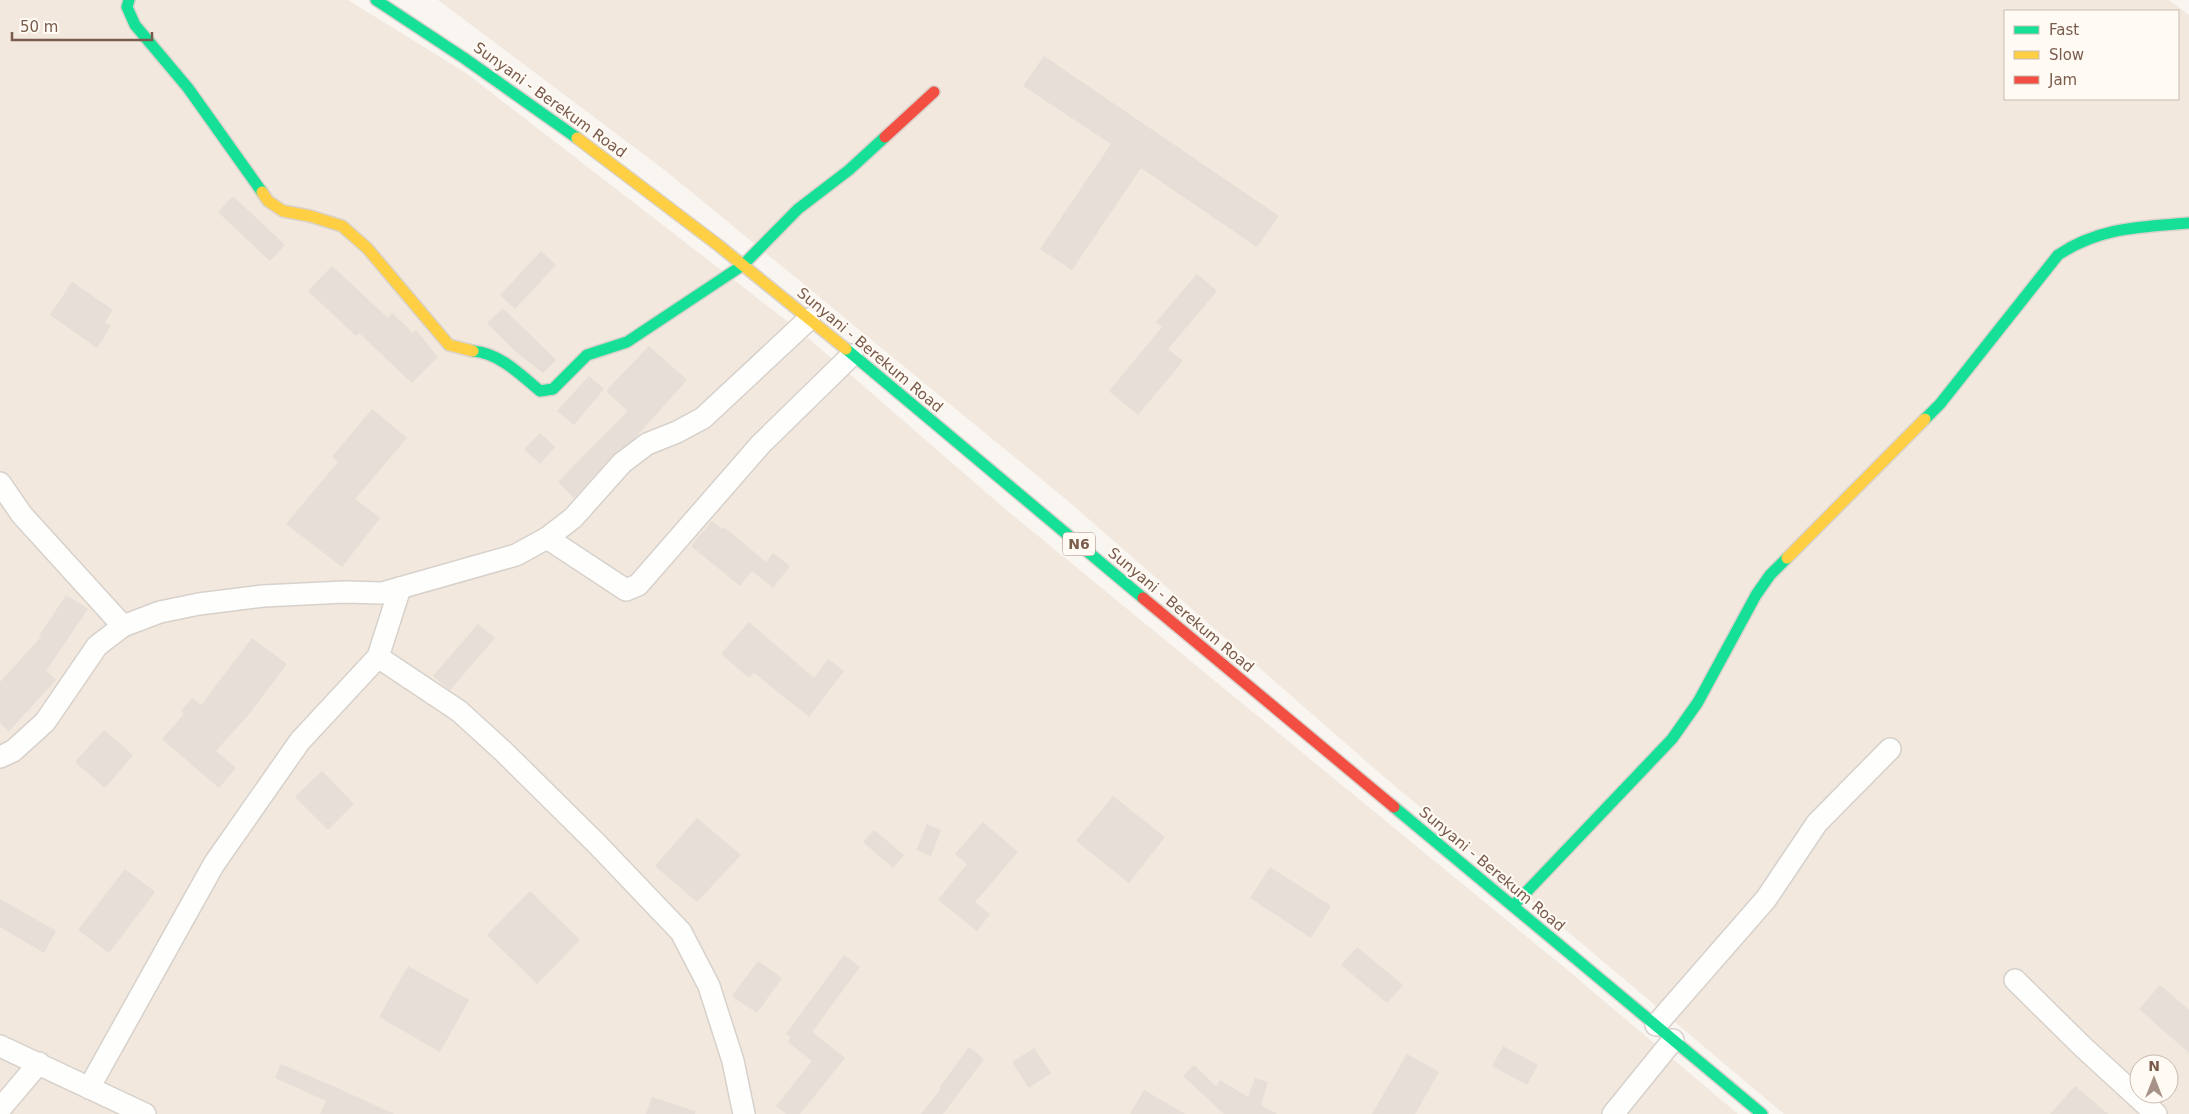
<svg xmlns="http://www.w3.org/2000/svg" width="2189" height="1114" font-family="'DejaVu Sans',sans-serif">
<rect width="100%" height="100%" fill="#f9f5f0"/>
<g fill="#f2e8de" fill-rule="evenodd">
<path d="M0 0H348L466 73 800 331 1004 508 1565 968 1738 1114H0Z"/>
<path d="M438 0H2169L2189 15V1114H1784L1383 776 1068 501 667 172ZM2005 11H2178V99H2005ZM2139 1064H2169V1094H2139Z"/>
</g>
<g fill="#e6ded7">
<path d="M1044 56 1279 216 1257 247 1141 168 1072 270 1040 249 1111 144 1023 86Z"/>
<path d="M233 196 285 245 270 261 218 212Z"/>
<path d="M541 251 556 265 515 309 500 295Z"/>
<path d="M332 266 388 318 392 313 413 333 416 330 438 357 412 383 359 333 356 336 308 291Z"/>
<path d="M1197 274 1217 291 1168 349 1183 361 1138 415 1109 391 1162 327 1156 322Z"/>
<path d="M72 282 113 310 105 322 111 326 97 348 50 315Z"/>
<path d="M503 308 556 360 543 373 516 352 487 323Z"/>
<path d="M649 346 687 380 634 439 613 455 574 498 558 482 628 411 606 391Z"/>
<path d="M589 376 604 389 574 425 557 411Z"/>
<path d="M372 409 407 438 355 499 380 518 342 567 286 524 338 462 332 457Z"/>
<path d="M540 433 555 447 540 464 524 449Z"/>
<path d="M712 521 722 529 724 527 766 562 773 553 790 566 773 588 752 571 740 586 691 546Z"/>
<path d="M66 595 88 609 46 671 56 680 9 731 0 723V682L41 637 39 636Z"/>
<path d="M749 622 814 678 828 659 844 671 809 717 754 673 749 678 721 654Z"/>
<path d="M478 624 495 638 450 690 433 676Z"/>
<path d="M252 638 287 664 250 713 216 751 236 768 219 788 162 739 184 714 181 711 192 698 201 705Z"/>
<path d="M104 730 133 755 105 788 75 762Z"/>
<path d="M322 771 354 804 328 830 295 797Z"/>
<path d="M1113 796 1165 837 1129 883 1076 841Z"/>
<path d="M697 818 741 855 697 902 655 866Z"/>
<path d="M983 822 1018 852 975 902 990 914 977 931 938 900 967 864 955 854Z"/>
<path d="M927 824 941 830 931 856 916 850Z"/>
<path d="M874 830 904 855 893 868 863 842Z"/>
<path d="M1270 867 1331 906 1311 938 1250 898Z"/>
<path d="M125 869 155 892 109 953 78 930Z"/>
<path d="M530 891 580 940 537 984 487 935Z"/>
<path d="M0 899 56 931 44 953 0 927Z"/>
<path d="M1357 947 1403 985 1387 1003 1341 965Z"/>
<path d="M844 955 860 967 812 1032 845 1058 800 1114H786L776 1106 812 1061 788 1042 791 1037 786 1034Z"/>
<path d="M758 961 782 978 757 1013 732 996Z"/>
<path d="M408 966 469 1000 440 1052 379 1017Z"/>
<path d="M2160 985 2189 1010V1053L2139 1009Z"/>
<path d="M1503 1046 1538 1065 1527 1085 1492 1066Z"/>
<path d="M969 1047 984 1059 943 1114H921L941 1089 939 1088Z"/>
<path d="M1034 1048 1051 1073 1029 1088 1012 1062Z"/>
<path d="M1407 1054 1439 1072 1415 1114H1372Z"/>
<path d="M281 1064 333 1086 394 1114H320L326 1101 275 1078Z"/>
<path d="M1194 1065 1216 1086 1220 1080 1248 1097 1255 1078 1268 1082 1261 1105 1277 1114H1224L1183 1076Z"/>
<path d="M2075 1086 2108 1114H2050Z"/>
<path d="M1144 1090 1185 1114H1130Z"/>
<path d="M652 1097 695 1111V1114H646Z"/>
</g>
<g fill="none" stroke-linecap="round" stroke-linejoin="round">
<g stroke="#d7d1cb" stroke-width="24">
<g id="street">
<path d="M0 483 22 515 123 626"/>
<path d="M547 538 626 590 638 585 761 444 852 355"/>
<path d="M378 657 459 711 504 752 597 844 681 932 709 986 733 1061 744 1114"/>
<path d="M0 757 13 751 45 722 97 646 123 626 160 612 199 604 263 596 344 592 382 593 516 555 547 538 573 518 622 463 647 444 677 432 703 418 809 319"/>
<path d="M2015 980 2083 1047 2156 1114"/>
<path d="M1656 1025 1766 899 1817 823 1890 749"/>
<path d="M0 1046 145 1114"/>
<path d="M89 1088 214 864 300 741 378 657 400 588"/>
<path d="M0 1109 39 1063"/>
<path d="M1613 1114 1673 1040"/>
</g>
</g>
<g stroke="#d9d2cb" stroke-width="14">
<g id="fast">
<path d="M129 0 127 7 135 25 188 88 262 192"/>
<path d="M376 0 464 58 577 138"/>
<path d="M846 349 1143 598"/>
<path d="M473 351C499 353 520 374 540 391L553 389 587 355 627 342 743 265 798 209 849 170 885 137"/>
<path d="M1925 419 1940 404 2058 255C2100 227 2141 227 2189 223"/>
<path d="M1394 807 1762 1114"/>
<path d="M1513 906 1672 739 1698 702 1756 595 1770 575 1787 558"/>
</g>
</g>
<g stroke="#d9d2cb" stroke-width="14">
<g id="slow">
<path d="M577 138 718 245 846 349"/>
<path d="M262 192 268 201 283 211 310 216 342 226 367 248 449 345 473 351"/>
<path d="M1787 558 1925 419"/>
</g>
</g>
<g stroke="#d9d2cb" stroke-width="14">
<g id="jam">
<path d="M885 137 934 92"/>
<path d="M1143 598 1394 807"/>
</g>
</g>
<use href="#street" stroke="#fefefd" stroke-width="21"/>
<use href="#fast" stroke="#16e098" stroke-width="11"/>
<use href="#slow" stroke="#ffcf43" stroke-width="11"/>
<use href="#jam" stroke="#f24e42" stroke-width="11"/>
</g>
<g text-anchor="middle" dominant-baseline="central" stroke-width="4" stroke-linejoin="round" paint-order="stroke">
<rect fill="#fffaf3" stroke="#a28b7f" stroke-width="1" x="1063" y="532.5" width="32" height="23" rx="4"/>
<g font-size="14" font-weight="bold" fill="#7a5c4d">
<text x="1079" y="544">N6</text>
</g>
<g font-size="15" fill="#7a5c4d" stroke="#fffaf3">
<text transform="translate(550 100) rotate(36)">Sunyani - Berekum Road</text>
<text transform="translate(870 350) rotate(40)">Sunyani - Berekum Road</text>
<text transform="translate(1181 610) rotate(40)">Sunyani - Berekum Road</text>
<text transform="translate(1492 869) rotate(40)">Sunyani - Berekum Road</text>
</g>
</g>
<rect x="2004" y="10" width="175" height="90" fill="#fffaf3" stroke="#cabbb1"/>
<rect x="2014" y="26" width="25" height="8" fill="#16e098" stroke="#cabbb1"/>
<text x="2049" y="35" font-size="15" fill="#7a5c4d">Fast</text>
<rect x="2014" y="51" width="25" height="8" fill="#ffcf43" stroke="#cabbb1"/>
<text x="2049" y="60" font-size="15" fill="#7a5c4d">Slow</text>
<rect x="2014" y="76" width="25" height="8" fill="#f24e42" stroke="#cabbb1"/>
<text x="2049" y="85" font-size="15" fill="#7a5c4d">Jam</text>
<g transform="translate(2154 1079)"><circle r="24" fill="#fffaf3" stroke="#cabbb1"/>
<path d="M0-4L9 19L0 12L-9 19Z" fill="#a69286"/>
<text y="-8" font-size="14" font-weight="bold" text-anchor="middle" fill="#7a5c4d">N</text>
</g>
<path d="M12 32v8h140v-8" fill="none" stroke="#7a5c4d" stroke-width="2.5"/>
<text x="20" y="32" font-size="15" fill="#7a5c4d" stroke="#fffaf3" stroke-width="4" paint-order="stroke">50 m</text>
</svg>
